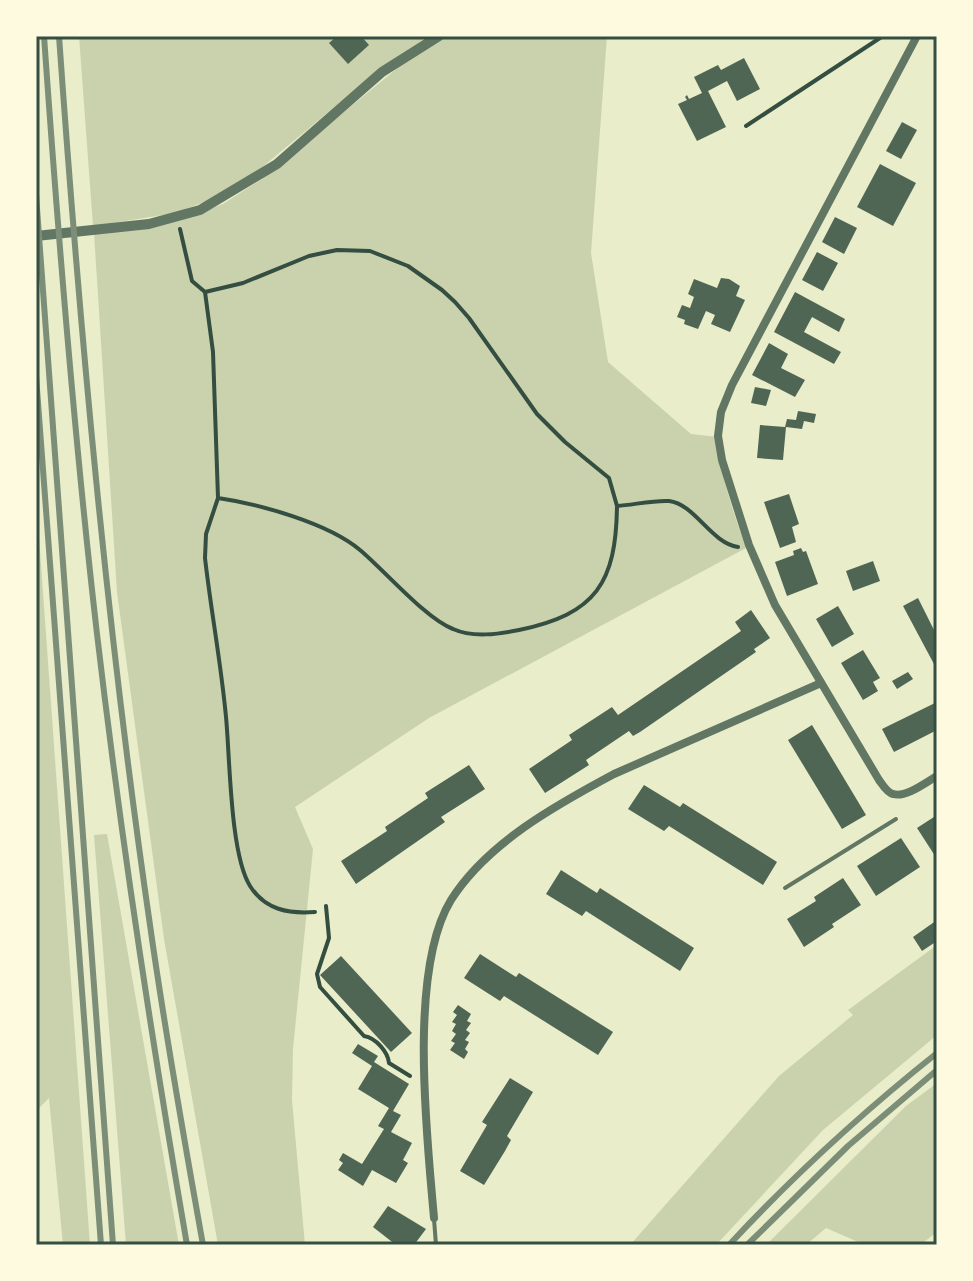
<svg xmlns="http://www.w3.org/2000/svg" width="973" height="1281" font-family="Montserrat,sans-serif">
<rect width="100%" height="100%" fill="#e9edc9"/>
<g fill="#cad2ad">
<path d="M79 36H435L380 69 254 174 219 196 176 213 93 226Z"/>
<path d="M448 36H607L591 253 608 362 691 434 718 437C720 476 733 511 746 548L429 718 295 807 313 849 293 1049 292 1100 305 1245H218L164 939 117 592 94 233 180 220 223 204 262 179 410 58Z"/>
<path d="M36 495 90 1245H63L49 1098 36 1111Z"/>
<path d="M107 834 179 1245H126L94 835Z"/>
<path d="M937 945V1035L823 1130 716 1245H630L779 1076 853 1015 848 1010Z"/>
<path d="M937 1083V1232L920 1245H865L826 1228 806 1245H766L906 1106Z"/>
</g>
<g fill="#4f6655">
<path d="M337 36H361L369 45 348 64 329 43Z"/>
<path d="M744 58 760 89 737 101 727 81 708 91 726 127 697 141 678 104 687 100 685 97 687 95 689 99 702 93 694 77 718 65 721 70Z"/>
<path d="M902 122 917 130 901 159 886 151Z"/>
<path d="M880 164 916 183 893 226 857 207Z"/>
<path d="M835 217 857 228 844 254 822 242Z"/>
<path d="M817 252 838 263 823 291 802 280Z"/>
<path d="M721 278 729 279 740 286 736 296 745 300 730 332 711 324 715 315 706 311 698 329 684 324 685 320 677 317 682 305 690 308 694 297 688 294 694 279 717 288Z"/>
<path d="M795 292 845 319 839 332 812 317 804 332 841 352 834 364 774 332Z"/>
<path d="M769 343 788 354 781 368 805 380 795 397 752 375Z"/>
<path d="M755 387 771 390 766 406 751 403Z"/>
<path d="M798 411 816 414 814 423 804 421 802 429 786 427 783 460 757 458 760 425 785 427 787 419 796 420Z"/>
<path d="M789 494 799 524 792 527 796 542 780 548 764 502Z"/>
<path d="M801 548 803 552 806 551 818 584 787 596 775 562 794 555 793 551Z"/>
<path d="M873 561 880 581 853 591 846 571Z"/>
<path d="M918 598 937 636V665L935 666 903 606Z"/>
<path d="M838 606 854 634 832 647 816 619Z"/>
<path d="M751 610 770 638 754 649 756 652 640 732 633 736 629 731 586 760 589 765 545 793 529 769 572 740 569 735 612 707 618 715 741 631 735 622Z"/>
<path d="M863 650 880 678 873 682 878 691 863 700 841 663Z"/>
<path d="M908 672 913 679 897 689 892 681Z"/>
<path d="M937 702V730L894 752 882 729Z"/>
<path d="M812 725 866 815 842 829 788 740Z"/>
<path d="M469 765 485 789 441 817 445 822 356 884 341 861 387 831 385 827 428 798 425 793Z"/>
<path d="M644 785 680 807 683 803 777 862 763 885 669 826 664 831 628 809Z"/>
<path d="M937 815V859L917 828Z"/>
<path d="M901 838 920 867 876 896 857 866Z"/>
<path d="M561 870 597 893 600 888 694 948 680 971 586 911 582 916 546 894Z"/>
<path d="M843 878 861 905 832 924 834 927 804 947 787 919 816 901 814 897Z"/>
<path d="M937 920V941L922 951 913 937Z"/>
<path d="M480 954 516 977 519 973 613 1032 598 1055 504 996 500 1001 464 978Z"/>
<path d="M341 956 412 1033 391 1052 320 975Z"/>
<path d="M458 1005 471 1014 467 1021 471 1023 466 1030 470 1033 465 1040 469 1042 465 1049 468 1052 464 1059 450 1050 455 1043 451 1041 456 1034 452 1031 456 1024 452 1022 457 1015 453 1012Z"/>
<path d="M358 1044 378 1056 374 1062 409 1084 393 1111 401 1115 391 1132 412 1143 403 1160 408 1163 396 1183 372 1170 363 1186 338 1170 343 1163 339 1160 343 1153 362 1164 384 1129 378 1126 389 1108 358 1089 372 1066 352 1053Z"/>
<path d="M510 1078 533 1092 507 1136 511 1140 505 1151 484 1185 460 1171 487 1125 482 1122Z"/>
<path d="M388 1206 426 1229 414 1245H396L373 1227Z"/>
</g>
<g fill="none" stroke-linecap="round" stroke-linejoin="round">
<g stroke="#344e41" stroke-width="4">
<path d="M746 126 883 36"/>
<path d="M180 229 192 281 205 292 213 352 218 498C259 504 328 523 360 550 384 570 426 619 453 629 473 638 499 634 519 630 596 614 616 583 617 506"/>
<path d="M205 292 243 283 309 256 337 250 370 251 408 266 442 290 455 302 469 318 537 414 565 442 609 478 617 506C633 505 653 500 669 501 695 504 711 543 738 547"/>
<path d="M218 498 206 534 205 558C211 611 221 663 226 717 230 758 230 854 250 886 265 910 289 914 315 912"/>
<path d="M326 906 329 938 317 974 320 987 364 1036C376 1038 388 1052 389 1063L410 1076"/>
</g>
<g stroke="#617663" stroke-width="4">
<path d="M785 888 896 819"/>
<path d="M434 1219 436 1245"/>
</g>
<g stroke="#617663" stroke-width="8">
<path d="M917 36 732 385 721 412 718 436 722 460 749 545 775 605 879 780C882 784 887 793 893 794 906 798 926 782 937 776"/>
<path d="M434 1218C427 1137 408 970 451 900 487 843 556 805 614 774L821 683"/>
</g>
<path stroke="#617663" stroke-width="10" d="M36 236 149 224 200 210 277 164 382 72 439 36"/>
<g stroke="#7c8e77" stroke-width="6">
<path d="M44 36C58 235 74 435 97 634 121 838 152 1042 187 1245"/>
<path d="M59 36C80 333 107 630 150 925 165 1032 184 1139 203 1245"/>
<path d="M36 195 113 1245"/>
<path d="M36 376 101 1245"/>
<path d="M729 1245C793 1176 863 1112 937 1053"/>
<path d="M747 1245 848 1146 937 1070"/>
</g>
</g>
<rect width="973" height="1281" fill="none" stroke="#fefae0" stroke-width="76"/>
<rect x="38" y="38" width="897" height="1205" fill="none" stroke="#344e41" stroke-width="3"/>
</svg>
